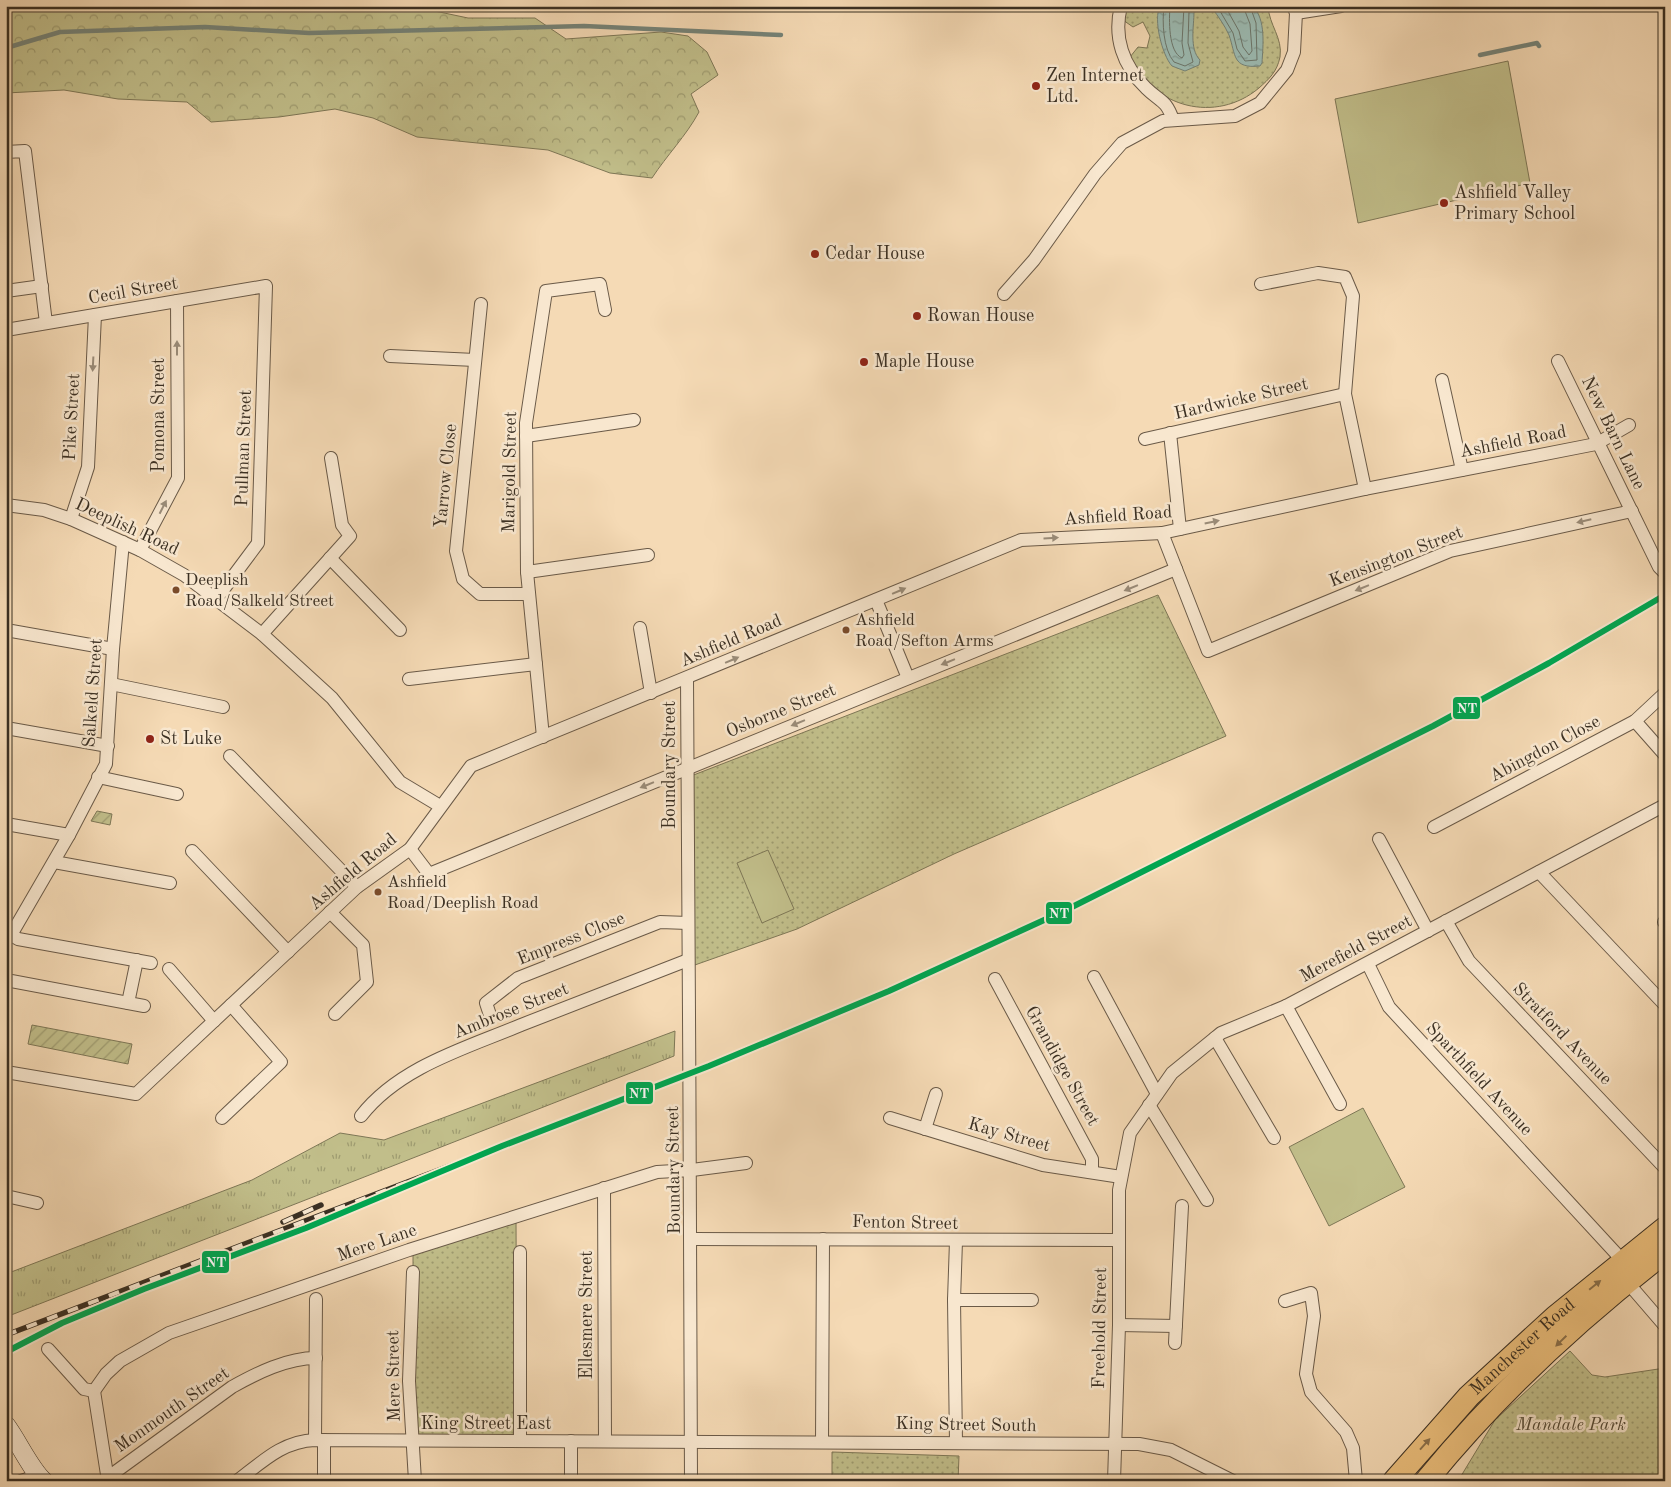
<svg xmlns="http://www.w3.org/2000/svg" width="1671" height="1487" font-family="'Old Standard TT',serif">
<defs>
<pattern id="grass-tufts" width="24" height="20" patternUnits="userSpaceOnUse" patternTransform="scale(1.25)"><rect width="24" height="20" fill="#c1be8a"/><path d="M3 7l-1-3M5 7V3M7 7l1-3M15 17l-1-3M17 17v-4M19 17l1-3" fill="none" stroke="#9e9b70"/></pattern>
<pattern id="forest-crowns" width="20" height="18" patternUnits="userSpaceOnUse" patternTransform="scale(1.25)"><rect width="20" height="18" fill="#c1be8a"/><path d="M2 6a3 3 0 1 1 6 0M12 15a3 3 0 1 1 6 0" fill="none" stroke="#9e9b70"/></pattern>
<pattern id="park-dots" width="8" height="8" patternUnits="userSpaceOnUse" patternTransform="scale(1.25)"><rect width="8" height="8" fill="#c1be8a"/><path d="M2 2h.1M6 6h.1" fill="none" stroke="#9e9b70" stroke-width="1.8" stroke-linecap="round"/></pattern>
<pattern id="garden-furrows" width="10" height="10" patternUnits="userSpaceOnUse" patternTransform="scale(1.25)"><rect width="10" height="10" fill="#c1be8a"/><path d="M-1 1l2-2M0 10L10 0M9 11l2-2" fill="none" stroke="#9e9b70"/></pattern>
<pattern id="water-ripples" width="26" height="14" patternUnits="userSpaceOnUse" patternTransform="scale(1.25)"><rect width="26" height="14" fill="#9cbab1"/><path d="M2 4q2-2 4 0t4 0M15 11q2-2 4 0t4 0" fill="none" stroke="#809890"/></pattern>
</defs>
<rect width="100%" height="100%" fill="#f5dab5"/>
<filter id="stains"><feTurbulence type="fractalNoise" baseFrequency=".004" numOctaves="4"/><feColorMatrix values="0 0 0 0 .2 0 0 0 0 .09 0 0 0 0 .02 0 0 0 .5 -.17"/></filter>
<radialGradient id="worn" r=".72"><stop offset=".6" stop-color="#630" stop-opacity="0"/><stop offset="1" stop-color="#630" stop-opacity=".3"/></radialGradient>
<path fill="url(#grass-tufts)" stroke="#7e7756" d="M675 1031 674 1056 6 1317V1274L252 1180 340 1133 384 1140Z"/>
<path fill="url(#forest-crowns)" stroke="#7e7756" d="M6 6H411L468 18H535L566 39 661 32 688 36 707 52 718 75 691 94 699 112C686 136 667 155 652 178L610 173 548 150 417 137 373 118 335 109 279 117 211 122 187 102 118 99 64 90 6 93Z"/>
<g fill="url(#park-dots)" stroke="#7e7756">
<path d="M1128 6H1268C1269 25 1283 38 1280 57 1277 72 1269 79 1259 88 1216 124 1153 108 1130 57L1138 47 1147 48 1150 36 1143 22 1133 27 1123 20Z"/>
<path d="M1158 595 1226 736 954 854 797 929 692 966 691 776Z"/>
<path d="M516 1218 517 1438 416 1439 413 1377V1252Z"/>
<path d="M1570 1351 1592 1375 1605 1377 1665 1368V1481H1458L1495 1420Z"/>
<path d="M832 1452 959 1456 958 1481H832Z"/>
</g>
<g fill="url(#garden-furrows)" stroke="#7e7756">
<path d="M97 811 112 814 110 825 91 821Z"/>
<path d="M32 1025 132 1044 128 1064 28 1044Z"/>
</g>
<g fill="#c1be8a" stroke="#7e7756">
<path d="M1508 61 1530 183 1358 223 1335 99Z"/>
<path d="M768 850 794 909 762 923 737 863Z"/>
<path d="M1363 1108 1405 1187 1329 1226 1289 1147Z"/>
</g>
<path fill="url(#water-ripples)" stroke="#758378" d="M1160 6H1253C1266 20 1263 45 1262 63L1260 66C1232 69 1236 55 1229 35 1225 26 1218 16 1212 8L1194 12C1194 26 1189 49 1200 60L1199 65 1185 71 1172 66C1162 55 1153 19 1160 6Z"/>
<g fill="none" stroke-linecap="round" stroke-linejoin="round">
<g stroke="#6c756a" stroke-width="1">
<path d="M1164 6C1162 22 1163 49 1174 62L1185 66 1193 62 1188 43 1189 11 1194 6"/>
<path d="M1170 6C1169 19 1168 52 1182 58L1184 55 1182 43 1184 6"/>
<path d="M1217 6 1233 33 1237 49 1245 61 1257 60 1256 23 1250 6"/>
<path d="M1225 6 1239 31 1243 47 1249 55 1252 51 1250 24 1243 6"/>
</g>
<g stroke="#758378" stroke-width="4.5">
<path d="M6 48 60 32 205 27 309 33 584 26 781 35"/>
<path d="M1480 55 1537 43 1539 46"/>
</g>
<g stroke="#6a5a48" stroke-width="14">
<g id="street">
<path d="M1121 6C1113 37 1123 66 1146 88 1160 102 1166 99 1173 120"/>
<path d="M1296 13 1341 6"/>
<path d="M6 152 25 151 46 323"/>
<path d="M1261 284 1318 273 1345 277 1353 296 1345 394 1365 489"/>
<path d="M6 291 42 286"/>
<path d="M1004 294 1034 260 1095 174 1122 143 1163 121 1235 116 1260 103 1287 70 1294 52 1296 13 1293 6"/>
<path d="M481 304 456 551 463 579 480 594H529"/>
<path d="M6 330 266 286 258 543 217 598"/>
<path d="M390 356 475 360"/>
<path d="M1558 361 1659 567 1665 573"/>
<path d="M1442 380 1462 470"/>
<path d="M1170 433 1180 529"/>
<path d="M526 436 634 420"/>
<path d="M1145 439 1345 394"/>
<path d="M6 505 44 510 71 519 140 550 184 575 262 634 332 698 400 782 440 806"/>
<path d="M71 519 88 467 95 315"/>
<path d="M1162 533 1208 651 1450 551 1632 511"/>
<path d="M140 550 178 478 177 301"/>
<path d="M330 558 400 630"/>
<path d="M527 572 648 555"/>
<path d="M876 600 908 678"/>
<path d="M640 628 651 693"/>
<path d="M6 630 113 649"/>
<path d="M262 634 350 536 342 525 331 458"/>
<path d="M687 678C687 946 692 1213 691 1481"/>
<path d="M409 679 536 664"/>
<path d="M111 684 223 707"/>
<path d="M1635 721 1665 755"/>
<path d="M6 728 108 746"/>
<path d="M543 737 527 572 526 423 546 291 600 284 605 310"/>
<path d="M230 756 357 887"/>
<path d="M98 777 177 794"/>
<path d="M6 824 69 835"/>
<path d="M1434 827 1635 721 1665 693"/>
<path d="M1379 839 1428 931"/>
<path d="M410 849 429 874 1176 569"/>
<path d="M192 851 288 952"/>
<path d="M54 862 170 883"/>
<path d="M1539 872 1665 1005"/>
<path d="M330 912 363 945 367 982 335 1014"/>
<path d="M1446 921 1469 961 1665 1168"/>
<path d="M1664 922H1665"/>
<path d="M11 935 18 939 151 963"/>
<path d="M6 939 11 935 69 835 106 764 113 649 123 542"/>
<path d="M1368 964 1389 1007 1623 1261"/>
<path d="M169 969 214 1021"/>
<path d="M1094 977 1157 1094"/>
<path d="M995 979 1092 1159V1172"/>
<path d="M6 980 144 1006"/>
<path d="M128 1003 137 960"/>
<path d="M1286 1006 1340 1104"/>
<path d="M490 1015 486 1003 518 978 660 922 688 923"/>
<path d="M1215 1038 1274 1138"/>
<path d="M6 1072 136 1094 357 887 410 849 471 766 1021 540 1162 533 1365 489 1596 444 1629 425"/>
<path d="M1149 1105 1207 1200"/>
<path d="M361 1116C399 1067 466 1048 521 1025 577 1003 632 982 688 960"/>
<path d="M222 1118 281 1062 231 1005"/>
<path d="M890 1118 1043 1165 1121 1177"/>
<path d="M925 1129 936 1094"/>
<path d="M604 1188 605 1441"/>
<path d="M6 1196 37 1203"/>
<path d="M692 1239 1118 1240"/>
<path d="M520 1252V1441"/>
<path d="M413 1272 409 1381 415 1481"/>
<path d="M1628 1283 1665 1326"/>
<path d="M954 1300H1032"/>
<path d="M1285 1301 1311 1293 1314 1316 1306 1374 1311 1392 1346 1432 1353 1448 1356 1481"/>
<path d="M1119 1325 1176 1326"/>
<path d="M1175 1343 1182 1206"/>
<path d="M48 1349 84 1389 94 1391"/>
<path d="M94 1391 106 1374 120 1361 169 1333 409 1250 657 1172 692 1170 746 1163"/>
<path d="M94 1391 108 1481"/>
<path d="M315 1440 316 1299"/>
<path d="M324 1440V1481"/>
<path d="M822 1442 823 1239"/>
<path d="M956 1443 954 1300 956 1241"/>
<path d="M107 1478 232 1387C257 1373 287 1358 316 1358"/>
<path d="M21 1481 37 1476"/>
<path d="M237 1481C262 1462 283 1441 315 1440L1139 1444 1171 1450 1233 1481"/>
<path d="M571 1481V1441"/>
<path d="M1114 1481 1119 1325V1190L1130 1133 1172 1073 1215 1038 1221 1033 1286 1006 1665 805"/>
</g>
</g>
<g stroke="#3b3023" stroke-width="19">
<path id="secondary" d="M6 1425C18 1441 31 1470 44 1481"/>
</g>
<g stroke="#3b3023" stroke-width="24">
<g id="highway">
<path id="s1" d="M1394 1481 1469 1396 1555 1317 1665 1228"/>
<path d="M1426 1481C1495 1396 1578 1319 1665 1252"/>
</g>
</g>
<use href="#street" stroke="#f8e7cf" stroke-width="12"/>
<use href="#secondary" stroke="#f8e7cf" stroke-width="18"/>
<use href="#highway" stroke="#eabd7a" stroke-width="22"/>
<g stroke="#3b3023" stroke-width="5.5">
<g id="rail">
<path d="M283 1222 321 1205"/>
<path d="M6 1335 502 1146"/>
</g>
</g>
<use href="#rail" stroke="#f8e7cf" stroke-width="4" stroke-dasharray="11" stroke-linecap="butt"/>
<g stroke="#f8e7cf" stroke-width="10">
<path id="rail-1" d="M6 1352 62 1323 144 1289 306 1228 502 1146 709 1066 889 991 1066 910 1433 726 1549 663 1665 595"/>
</g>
<use href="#rail-1" stroke="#00a651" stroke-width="6"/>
</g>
<defs><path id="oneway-solid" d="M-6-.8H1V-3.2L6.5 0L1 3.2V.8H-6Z" transform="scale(1.25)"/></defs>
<g fill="#9a8c79">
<use href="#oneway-solid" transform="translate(177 348) rotate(-90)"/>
<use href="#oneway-solid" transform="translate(93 364) rotate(93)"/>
<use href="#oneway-solid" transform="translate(163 507) rotate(-63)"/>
<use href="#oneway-solid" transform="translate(1584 521) rotate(167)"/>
<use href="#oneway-solid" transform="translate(1212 522) rotate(-12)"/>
<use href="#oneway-solid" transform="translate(1051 538) rotate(-3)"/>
<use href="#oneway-solid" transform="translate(1131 588) rotate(158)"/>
<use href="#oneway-solid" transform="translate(1362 588) rotate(158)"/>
<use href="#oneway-solid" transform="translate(899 591) rotate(-23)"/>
<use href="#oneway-solid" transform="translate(732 660) rotate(-23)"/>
<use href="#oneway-solid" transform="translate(948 662) rotate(158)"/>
<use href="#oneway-solid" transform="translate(798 723) rotate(158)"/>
<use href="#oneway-solid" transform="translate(647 785) rotate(158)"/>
</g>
<g fill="#8a6f4a">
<use href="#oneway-solid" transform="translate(1595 1285) rotate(-39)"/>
<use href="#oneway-solid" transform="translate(1561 1341) rotate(136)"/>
<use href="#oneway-solid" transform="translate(1425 1444) rotate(-48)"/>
</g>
<g fill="#8f2418" stroke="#f8e7cf" stroke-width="2">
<circle cx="1036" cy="86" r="5"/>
<circle cx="1444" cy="203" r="5"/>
<circle cx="815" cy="254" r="5"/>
<circle cx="917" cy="316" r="5"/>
<circle cx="864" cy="362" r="5"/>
<circle cx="150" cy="739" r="5"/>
</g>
<g fill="#7a4b2a" stroke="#f8e7cf" stroke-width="2">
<circle cx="176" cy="590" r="4.5"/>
<circle cx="846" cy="630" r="4.5"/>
<circle cx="378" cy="892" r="4.5"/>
</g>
<g text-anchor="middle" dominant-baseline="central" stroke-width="5" stroke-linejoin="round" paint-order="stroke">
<g font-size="17" fill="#3b3023" stroke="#f8e7cf" text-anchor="start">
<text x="185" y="580">Deeplish<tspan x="185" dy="21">Road/Salkeld Street</tspan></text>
<text x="855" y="620">Ashfield<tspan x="855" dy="21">Road/Sefton Arms</tspan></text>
<text x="387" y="882">Ashfield<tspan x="387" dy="21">Road/Deeplish Road</tspan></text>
</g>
<g font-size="18" fill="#3b3023" stroke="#f8e7cf" text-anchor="start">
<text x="1046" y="76">Zen Internet<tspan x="1046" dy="21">Ltd.</tspan></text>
<text x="1454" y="193">Ashfield Valley<tspan x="1454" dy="21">Primary School</tspan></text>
<text x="825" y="254">Cedar House</text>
<text x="927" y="316">Rowan House</text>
<text x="874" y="362">Maple House</text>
<text x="160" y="739">St Luke</text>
</g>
<g font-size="18" fill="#3b3023" stroke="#f8e7cf">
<text transform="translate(133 291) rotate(-10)">Cecil Street</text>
<text transform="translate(1241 399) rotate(-13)">Hardwicke Street</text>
<text transform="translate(159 415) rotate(-90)">Pomona Street</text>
<text transform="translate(72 417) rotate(-87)">Pike Street</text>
<text transform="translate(1613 433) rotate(64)">New Barn Lane</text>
<text transform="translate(1513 442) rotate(-11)">Ashfield Road</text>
<text transform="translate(244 448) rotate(-88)">Pullman Street</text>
<text transform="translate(510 472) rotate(-89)">Marigold Street</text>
<text transform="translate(446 476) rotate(-84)">Yarrow Close</text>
<text transform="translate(1118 516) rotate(-4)">Ashfield Road</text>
<text transform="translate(127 527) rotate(25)">Deeplish Road</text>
<text transform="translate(1396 557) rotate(-21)">Kensington Street</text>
<text transform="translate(731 641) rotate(-23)">Ashfield Road</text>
<text transform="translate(93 693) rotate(-86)">Salkeld Street</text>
<text transform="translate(781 711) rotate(-22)">Osborne Street</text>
<text transform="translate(1545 749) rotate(-28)">Abingdon Close</text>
<text transform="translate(670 765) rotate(-90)">Boundary Street</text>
<text transform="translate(353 872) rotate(-40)">Ashfield Road</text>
<text transform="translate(571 939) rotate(-22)">Empress Close</text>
<text transform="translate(1356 949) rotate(-28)">Merefield Street</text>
<text transform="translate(511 1011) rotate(-22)">Ambrose Street</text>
<text transform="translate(1562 1034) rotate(46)">Stratford Avenue</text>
<text transform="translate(1062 1066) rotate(61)">Grandidge Street</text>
<text transform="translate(1479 1079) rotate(47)">Sparthfield Avenue</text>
<text transform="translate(1009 1135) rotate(16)">Kay Street</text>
<text transform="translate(674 1170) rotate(-91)">Boundary Street</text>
<text transform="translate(905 1223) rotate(1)">Fenton Street</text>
<text transform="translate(377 1243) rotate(-19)">Mere Lane</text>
<text transform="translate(587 1315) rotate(-90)">Ellesmere Street</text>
<text transform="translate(1100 1328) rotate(-89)">Freehold Street</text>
<text stroke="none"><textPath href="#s1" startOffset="186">Manchester Road</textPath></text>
<text transform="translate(394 1376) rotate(-91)">Mere Street</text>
<text transform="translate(172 1410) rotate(-35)">Monmouth Street</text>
<text x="486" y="1424">King Street East</text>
<text transform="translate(966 1425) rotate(1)">King Street South</text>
</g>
<g font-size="18" font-style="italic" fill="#564c38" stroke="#f8e7cf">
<text x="1571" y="1425">Mandale Park</text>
</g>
</g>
<g stroke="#f8e7cf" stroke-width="2">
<rect x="1452" y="696" width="29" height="24" rx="5" fill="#00a651"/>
<rect x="1045" y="901" width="28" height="24" rx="5" fill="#00a651"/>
<rect x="625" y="1081" width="29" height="24" rx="5" fill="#00a651"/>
<rect x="201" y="1250" width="29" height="24" rx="5" fill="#00a651"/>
</g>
<g font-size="14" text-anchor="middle" font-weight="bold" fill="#fff">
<text x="1467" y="713">NT</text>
<text x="1059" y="918">NT</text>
<text x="639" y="1098">NT</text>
<text x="216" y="1267">NT</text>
</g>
<rect width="1671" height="1487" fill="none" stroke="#f5dab5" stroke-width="25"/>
<rect x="8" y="8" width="1656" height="1472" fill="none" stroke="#3b3023" stroke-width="2.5"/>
<rect x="12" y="12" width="1646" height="1462" fill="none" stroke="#3b3023"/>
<rect width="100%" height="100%" filter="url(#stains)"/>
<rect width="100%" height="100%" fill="url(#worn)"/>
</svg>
